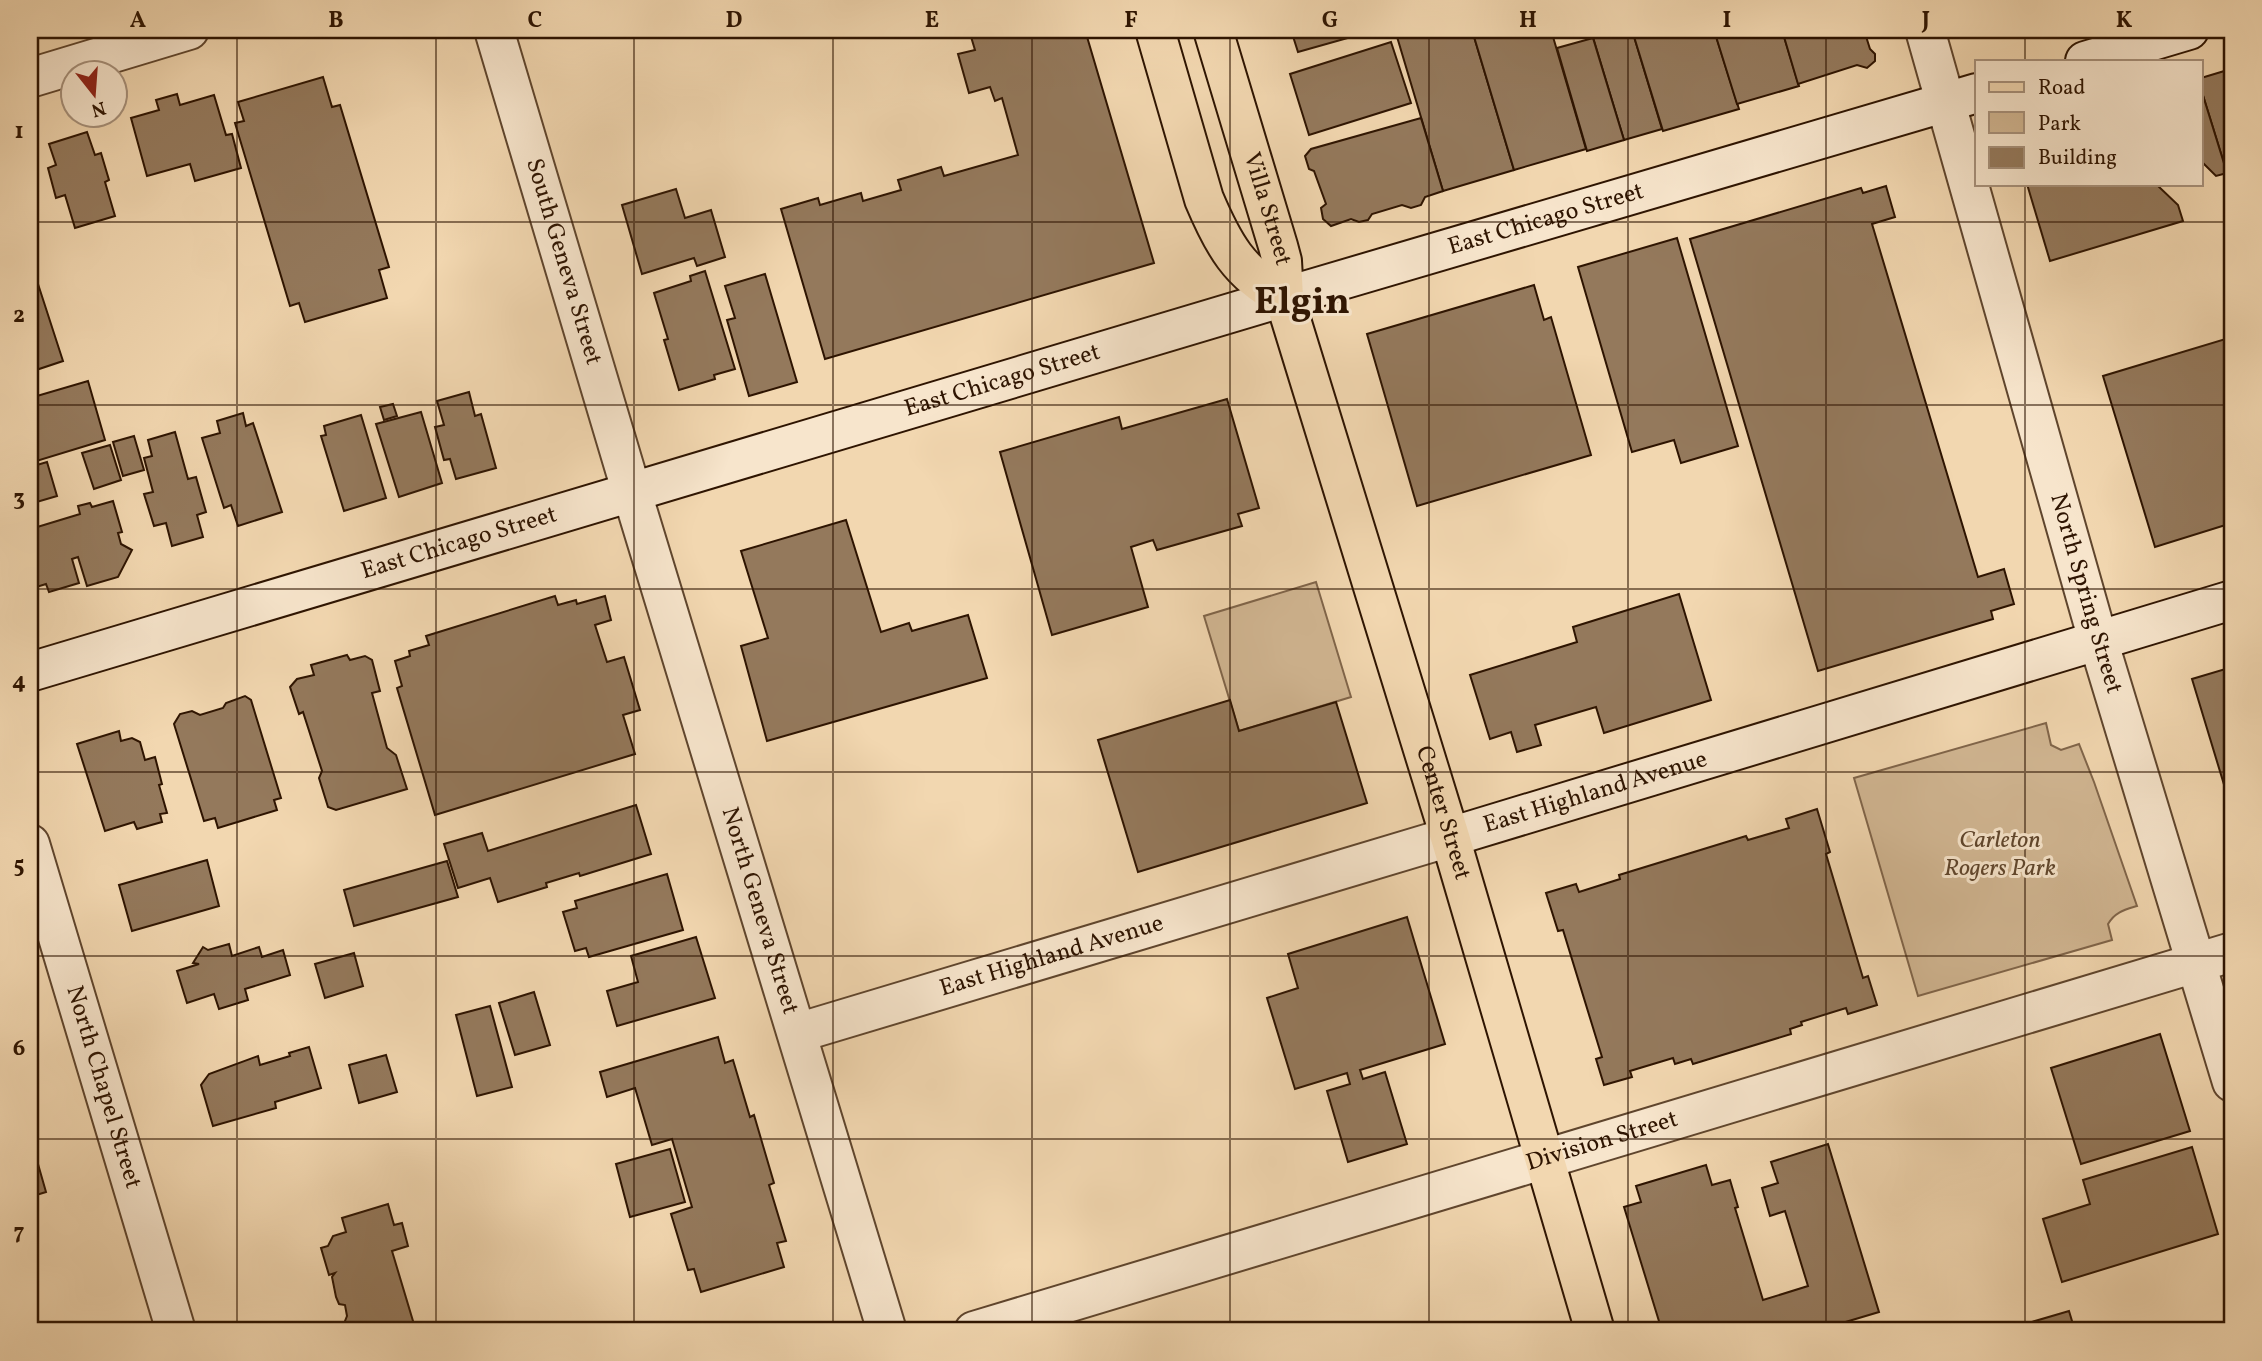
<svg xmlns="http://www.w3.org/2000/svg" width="2262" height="1361" font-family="Vollkorn,serif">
<rect width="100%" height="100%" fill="#f2d7b0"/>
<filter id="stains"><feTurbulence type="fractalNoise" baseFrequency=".00286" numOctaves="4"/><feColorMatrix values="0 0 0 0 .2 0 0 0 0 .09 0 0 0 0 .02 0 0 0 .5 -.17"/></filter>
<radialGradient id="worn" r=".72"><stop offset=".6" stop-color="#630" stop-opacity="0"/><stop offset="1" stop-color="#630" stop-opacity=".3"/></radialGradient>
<g fill="#d1b692" stroke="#80654a" stroke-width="2">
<path d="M1316 582 1351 697 1239 731 1204 616Z"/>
<path d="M2046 723 2051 745 2061 750 2079 744 2094 782 2137 906C2124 910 2115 912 2108 924L2112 940 1918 996 1854 778Z"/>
</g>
<g fill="#94795c" stroke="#2e1401" stroke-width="2">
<path d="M969 30H1085L1154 263 825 359 781 209 818 198 820 205 861 193 863 201 901 190 898 180 941 167 944 176 1018 155 1002 98 995 101 990 87 969 93 958 54 975 50Z"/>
<path d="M1291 30H1369V32L1298 52Z"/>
<path d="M1395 30H1472L1514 170 1443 191Z"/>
<path d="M1472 30H1551L1586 149 1514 170Z"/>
<path d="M1607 30H1632L1662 129 1624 140 1592 34Z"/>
<path d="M1632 30H1714L1739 109 1663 131Z"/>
<path d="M1714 30H1782L1799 86 1737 104Z"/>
<path d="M1782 30H1864L1870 49 1875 54V61L1867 68 1857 65 1798 84Z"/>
<path d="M1593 38 1624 140 1587 151 1557 48Z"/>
<path d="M1391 42 1411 103 1309 135 1290 74Z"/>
<path d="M2231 69 2232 71V189L2201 89V78Z"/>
<path d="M323 77 332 107 340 105 389 267 379 270 387 298 305 322 299 303 290 306 235 123 244 121 238 102Z"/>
<path d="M2201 89 2227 173 2216 176 2201 161Z"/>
<path d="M177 94 180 105 214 95 226 135 232 134 241 168 195 181 190 164 147 176 131 118 159 110 156 100Z"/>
<path d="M1421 118 1443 191 1425 197 1421 205 1411 208 1402 205 1372 214 1368 220 1359 222 1351 219 1331 226 1323 219 1321 208 1326 204 1314 171 1309 169 1305 156 1311 149Z"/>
<path d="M87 132 95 155 101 153 109 180 105 182 115 216 75 228 65 195 56 198 48 168 56 165 49 144Z"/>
<path d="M2027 184H2156L2178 205 2183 221 2050 261Z"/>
<path d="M1886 186 1895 217 1872 224 1978 577 2004 569 2014 604 1991 611 1993 619 1818 671 1690 239 1861 188 1863 193Z"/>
<path d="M676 189 685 218 711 210 725 257 697 266 694 258 642 274 622 205Z"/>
<path d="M1677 238 1738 446 1681 463 1674 440 1632 452 1578 267Z"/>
<path d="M705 271 735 369 714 375 715 379 679 390 664 340 668 339 654 293 691 281 690 276Z"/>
<path d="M765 274 797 382 749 396 727 320 735 318 725 286Z"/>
<path d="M38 284 63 361 30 372V287Z"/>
<path d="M1534 285 1544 320 1551 317 1591 455 1417 506 1367 334Z"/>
<path d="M2232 337V523L2155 547 2103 376Z"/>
<path d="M88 381 105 440 30 463V398Z"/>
<path d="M469 392 475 416 481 414 496 468 456 479 450 459 444 460 435 427 444 425 437 401Z"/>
<path d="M1227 399 1259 508 1238 514 1242 526 1157 550 1153 540 1131 547 1148 607 1052 635 1000 452 1119 417 1122 429Z"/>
<path d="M393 404 397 416 384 420 380 407Z"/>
<path d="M421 412 442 483 399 497 376 424Z"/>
<path d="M243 413 246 426 253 423 282 512 238 526 231 505 224 508 202 438 220 433 217 421Z"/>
<path d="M361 415 386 498 344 511 321 436 326 435 324 426Z"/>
<path d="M175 432 188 479 196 477 206 512 197 515 203 537 172 546 166 523 154 526 144 494 153 492 144 458 152 456 148 440Z"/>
<path d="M134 436 144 470 123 476 113 442Z"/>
<path d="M110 445 121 480 94 489 82 453Z"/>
<path d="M47 462 57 496 30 504V467Z"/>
<path d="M113 501 122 532 118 533 121 544 132 550 118 577 87 586 78 557 72 559 79 583 49 592 46 584 30 589V526L33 525 34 528 80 514 78 506 90 503 92 507Z"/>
<path d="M846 520 881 632 909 623 912 631 968 615 987 678 767 741 741 646 768 638 741 551Z"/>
<path d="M1679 594 1711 700 1604 733 1596 707 1535 725 1541 745 1517 752 1511 732 1490 739 1470 675 1577 642 1573 627Z"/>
<path d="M555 596 558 605 576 600 577 604 605 596 611 620 595 625 607 662 624 657 640 710 623 715 635 754 435 815 397 688 402 686 395 661 410 656 409 651 429 645 426 636Z"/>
<path d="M347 655 350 660 365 656 372 660 380 691 372 693 387 748 396 755 407 789 336 810 328 807 319 778 322 771 303 712 299 714 290 687 297 679 314 675 311 665Z"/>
<path d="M2232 667V811L2192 679Z"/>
<path d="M245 696 251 700 281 798 274 800 277 810 218 828 215 818 204 821 174 724 180 714 192 711 200 715 223 708 226 703Z"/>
<path d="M1230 700 1239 731 1336 702 1367 803 1138 872 1098 740Z"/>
<path d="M119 731 121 741 132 738 140 742 145 760 155 757 162 784 159 785 167 813 160 814 162 822 137 829 134 822 105 831 77 744Z"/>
<path d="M636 805 651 854 580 876 579 873 546 883 547 887 498 902 490 878 458 888 444 844 482 833 488 851Z"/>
<path d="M1817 809 1830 852 1826 854 1857 958 1863 978 1868 976 1877 1005 1848 1014 1846 1008 1801 1022 1802 1025 1790 1029 1791 1034 1693 1064 1691 1059 1675 1064 1673 1058 1630 1071 1632 1077 1604 1085 1596 1059 1602 1057 1563 930 1558 931 1546 893 1576 884 1579 892 1620 879 1619 875 1746 836 1748 840 1789 828 1786 819Z"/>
<path d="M207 860 219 906 132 931 119 885Z"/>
<path d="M447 861 458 897 354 926 344 890Z"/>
<path d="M667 874 683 930 589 957 586 948 575 951 563 912 577 908 575 901Z"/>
<path d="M1407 917 1445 1044 1360 1070 1363 1079 1385 1072 1407 1144 1348 1162 1327 1091 1350 1084 1347 1073 1295 1089 1267 998 1298 988 1288 954Z"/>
<path d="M696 937 715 998 617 1026 607 991 638 982 631 956Z"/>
<path d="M229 944 232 956 259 947 262 957 283 950 290 975 245 989 248 1000 219 1009 214 994 187 1003 177 971 199 964 193 963 203 947 208 950Z"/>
<path d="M354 953 363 986 325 998 315 964Z"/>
<path d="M534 992 550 1045 515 1055 499 1003Z"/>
<path d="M490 1006 512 1087 477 1096 456 1015Z"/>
<path d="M2160 1034 2190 1131 2081 1164 2051 1068Z"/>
<path d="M718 1037 725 1063 733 1060 750 1117 754 1115 774 1183 769 1185 786 1241 777 1243 784 1267 701 1292 694 1269 688 1270 671 1214 692 1207 672 1139 652 1145 635 1088 607 1097 600 1072Z"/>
<path d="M309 1047 321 1088 275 1102 276 1108 213 1126 201 1085 209 1074 258 1056 260 1065 290 1056 289 1053Z"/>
<path d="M386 1055 397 1092 359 1103 349 1065Z"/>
<path d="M1828 1144 1879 1312 1822 1329 1820 1323 1802 1329 1803 1331H1662L1624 1207 1641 1202 1636 1186 1706 1165 1712 1185 1730 1180 1738 1207 1735 1208 1763 1300 1808 1286 1785 1211 1770 1216 1762 1188 1778 1183 1771 1162Z"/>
<path d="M2192 1147 2218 1234 2062 1282 2043 1219 2090 1204 2083 1180Z"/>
<path d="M670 1149 685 1202 630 1217 616 1164Z"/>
<path d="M36 1157 46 1192 30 1197V1159Z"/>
<path d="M388 1204 394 1225 402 1223 408 1246 392 1251 416 1331H341L347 1316 345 1305 339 1304 336 1297 332 1277 335 1273 329 1275 321 1248 328 1246 333 1236 346 1232 342 1218Z"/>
<path d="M2069 1311 2075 1331H2001Z"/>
</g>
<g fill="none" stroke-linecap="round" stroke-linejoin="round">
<g stroke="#5f452d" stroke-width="42">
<g id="street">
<path id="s1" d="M494 30 632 493 887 1331"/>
<path id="s2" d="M1925 30 2098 640 2232 1082"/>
<path d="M30 78 189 30"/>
<path id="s3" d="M30 844 176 1331"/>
<path id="s4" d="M797 1033 1450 837"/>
<path id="s5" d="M974 1331 2232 952"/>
</g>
</g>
<g stroke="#2e1401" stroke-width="42">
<g id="secondary">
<path d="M2085 61 2189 30"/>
<path id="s6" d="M30 672 1284 297 1977 93"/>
<path id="s7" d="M1450 837 2232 600"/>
</g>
</g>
<g stroke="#2e1401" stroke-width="42">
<g id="primary">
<path d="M1155 30 1204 199C1223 244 1239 274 1284 297"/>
<path id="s8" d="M1213 30 1278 246 1282 261 1284 297 1450 837 1595 1331"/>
</g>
</g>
<use href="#street" stroke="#f7e5cc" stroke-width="38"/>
<use href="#secondary" stroke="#f7e5cc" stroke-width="38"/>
<use href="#primary" stroke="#f2d7b0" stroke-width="38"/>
</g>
<path fill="none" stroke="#2e1401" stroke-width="2" stroke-opacity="0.55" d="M237 30V1331M436 30V1331M634 30V1331M833 30V1331M1032 30V1331M1230 30V1331M1429 30V1331M1628 30V1331M1826 30V1331M2025 30V61M2025 184V1331M30 222H2232M30 405H2232M30 589H2232M30 772H2232M30 956H2232M30 1139H2232"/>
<g text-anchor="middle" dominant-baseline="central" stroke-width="6" stroke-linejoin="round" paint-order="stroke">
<g font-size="24" fill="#2e1401" stroke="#f7e5cc">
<text stroke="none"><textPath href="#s8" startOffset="187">Villa Street</textPath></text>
<text stroke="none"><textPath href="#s6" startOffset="1582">East Chicago Street</textPath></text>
<text stroke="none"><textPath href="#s1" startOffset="242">South Geneva Street</textPath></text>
<text stroke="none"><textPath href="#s6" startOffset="1015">East Chicago Street</textPath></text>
<text stroke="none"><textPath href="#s6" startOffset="448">East Chicago Street</textPath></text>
<text stroke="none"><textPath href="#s2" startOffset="586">North Spring Street</textPath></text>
<text stroke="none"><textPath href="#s7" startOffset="152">East Highland Avenue</textPath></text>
<text stroke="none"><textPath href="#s8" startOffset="817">Center Street</textPath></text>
<text stroke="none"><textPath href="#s1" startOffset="920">North Geneva Street</textPath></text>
<text stroke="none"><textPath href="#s4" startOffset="266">East Highland Avenue</textPath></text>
<text stroke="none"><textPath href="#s3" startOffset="254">North Chapel Street</textPath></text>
<text stroke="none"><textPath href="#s5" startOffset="656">Division Street</textPath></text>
</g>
<g font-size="24" font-style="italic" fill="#5f452c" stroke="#f7e5cc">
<text x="2000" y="841">Carleton<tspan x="2000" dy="28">Rogers Park</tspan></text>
</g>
<g font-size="38" font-weight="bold" fill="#2e1401" stroke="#f7e5cc">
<text x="1302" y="303">Elgin</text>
</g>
</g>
<rect width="2262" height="1361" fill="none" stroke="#f2d7b0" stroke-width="77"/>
<rect x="1975" y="60" width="228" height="126" fill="#f7e5cc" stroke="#a7917b" stroke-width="2"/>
<rect x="1989" y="82" width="35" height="10" fill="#f2d7b0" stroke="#a7917b" stroke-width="2"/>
<text x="2038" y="94" font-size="21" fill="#2e1401">Road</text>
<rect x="1989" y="112" width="35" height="21" fill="#d1b692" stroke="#a7917b" stroke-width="2"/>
<text x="2038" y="130" font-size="21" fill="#2e1401">Park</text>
<rect x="1989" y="147" width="35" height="21" fill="#94795c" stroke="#a7917b" stroke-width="2"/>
<text x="2038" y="164" font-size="21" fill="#2e1401">Building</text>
<g transform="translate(94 94) rotate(163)"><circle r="33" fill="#f7e5cc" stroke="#a7917b" stroke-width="2"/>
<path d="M0-5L12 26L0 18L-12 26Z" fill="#8f2418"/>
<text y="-10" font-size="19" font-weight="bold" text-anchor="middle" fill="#2e1401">N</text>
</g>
<rect x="38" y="38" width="2186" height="1284" fill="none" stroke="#2e1401" stroke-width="2.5"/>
<g font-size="23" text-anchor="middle" font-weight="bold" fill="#2e1401">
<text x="138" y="27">A</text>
<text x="336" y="27">B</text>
<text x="535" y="27">C</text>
<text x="734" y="27">D</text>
<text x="932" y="27">E</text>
<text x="1131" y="27">F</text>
<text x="1330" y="27">G</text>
<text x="1528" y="27">H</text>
<text x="1727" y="27">I</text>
<text x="1926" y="27">J</text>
<text x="2124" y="27">K</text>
<text x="19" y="138">1</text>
<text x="19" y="322">2</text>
<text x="19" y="505">3</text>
<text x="19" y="688">4</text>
<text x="19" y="872">5</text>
<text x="19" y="1055">6</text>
<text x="19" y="1239">7</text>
</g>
<rect width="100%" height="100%" filter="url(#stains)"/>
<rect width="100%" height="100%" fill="url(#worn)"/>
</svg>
